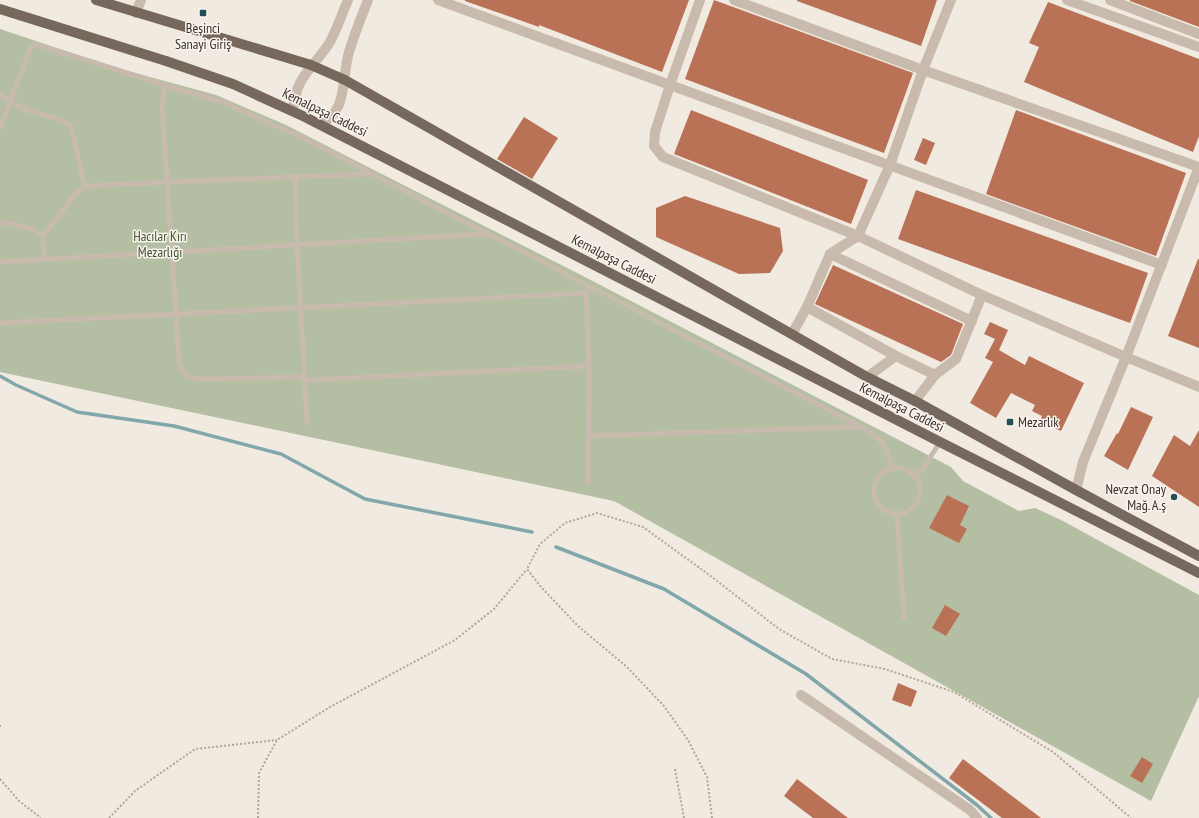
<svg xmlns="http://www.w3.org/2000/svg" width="1199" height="818" font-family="'PT Sans Narrow',sans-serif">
<rect width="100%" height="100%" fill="#f1eae1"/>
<path fill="#b4bea2" d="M0 29 117 68 216 95 286 125 366 166 583 276 951 467 963 481 1019 511 1035 508 1061 520 1199 595V696L1151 801 614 501 0 372Z"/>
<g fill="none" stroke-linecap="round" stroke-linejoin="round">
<g stroke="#82a7ab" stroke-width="3.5">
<path d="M0 376 16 385 77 412 174 426 281 454 365 499 532 532"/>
<path d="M556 547 664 589 806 674 977 805 991 818"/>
</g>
</g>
<g fill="#b97256">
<path d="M465 0H689L662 72 539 25V27L465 1Z"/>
<path d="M714 0 913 73 884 153 685 79Z"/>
<path d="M797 0H937L921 46 797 1Z"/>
<path d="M1130 0H1199V27L1130 1Z"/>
<path d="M1048 2 1199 59V136L1193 152 1024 82 1039 47 1029 43Z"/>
<path d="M691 110 868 180 851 224 674 154Z"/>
<path d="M1016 110 1186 173 1156 256 986 194Z"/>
<path d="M524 117 558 138 532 179 497 159Z"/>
<path d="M923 138 935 143 926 165 914 160Z"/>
<path d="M916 190 1148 273 1130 323 898 239Z"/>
<path d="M685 196 780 228 783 251 770 273 739 274 656 237V208Z"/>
<path d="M1198 259H1199V348L1168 336Z"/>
<path d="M833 265 963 324 951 355 941 362 815 304Z"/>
<path d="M990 322 1008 330 999 350 1025 365 1029 356 1084 383 1061 431 1040 421 1042 416 1032 411 1035 405 1011 393 996 418 970 403 993 362 985 358 995 339 984 334Z"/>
<path d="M1131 407 1153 417 1128 470 1104 456 1117 433 1118 434Z"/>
<path d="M1199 430V507L1152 476 1174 435 1190 446Z"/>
<path d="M947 495 969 506 960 525 967 529 959 543 929 528Z"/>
<path d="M945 605 960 614 946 636 932 628Z"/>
<path d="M898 683 917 691 911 707 892 700Z"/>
<path d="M1142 757 1153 764 1142 783 1130 776Z"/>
<path d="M963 759 1041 818H1002L949 778Z"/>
<path d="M797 779 848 818H813L784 796Z"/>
</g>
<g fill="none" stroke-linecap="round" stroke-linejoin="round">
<g stroke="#b4a598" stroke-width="2" stroke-dasharray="2 2" stroke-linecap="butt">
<path d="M0 725V729"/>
<path d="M675 769 684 818"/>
<path d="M0 779 19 801 41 818"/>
<path d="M109 818 135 791 195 749 277 740"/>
<path d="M258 818 259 773 277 740 330 707 455 640 494 609 527 569"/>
<path d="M712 818 707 777 688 740 664 706 627 667 578 626 541 587 527 569 540 544 565 523 597 513 643 527 708 574 779 629 832 659 885 669 954 692 1053 752 1131 818"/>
</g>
<g stroke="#c8bbad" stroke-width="5">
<path d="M165 85 162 105 179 361C183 374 185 378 199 379L301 377 308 380 589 366"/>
<path d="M0 95 28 111 62 120 71 126 85 187"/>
<path d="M0 128 31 47 35 44 165 85 222 102 301 137 863 428"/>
<path d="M295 177 297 244 307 423"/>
<path d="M0 222C14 225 33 226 43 236"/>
<path d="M44 259 43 236 77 192 84 187 88 186 167 182 370 174"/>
<path d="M0 262 485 234"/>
<path d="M0 323 586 293"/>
<path d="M588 436 850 427 863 428 880 440 884 446 894 469"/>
<circle cx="897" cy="491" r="23"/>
<path d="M914 477 922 470 940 442"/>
<path d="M588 483 589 366 586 293 588 286"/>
<path d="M897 514 904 618"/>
</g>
<g stroke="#c8bbad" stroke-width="10">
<path d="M438 0 1162 265"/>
<path d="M700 0 670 85 655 132 654 146 663 157 858 236 982 295 1126 357 1199 387"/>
<path d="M734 0 923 70 1199 167"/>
<path d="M1067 0 1199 47"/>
<path d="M1110 0 1199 34"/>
<path d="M136 13 141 0"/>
<path d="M830 254 972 321"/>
<path d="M807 307 896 356 935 375"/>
<path d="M792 334 807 307 830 254 858 236 890 165 923 70 951 0"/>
<path d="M867 377 896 356"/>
<path d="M915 401 935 375 956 359 982 295"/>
<path d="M1076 490 1083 462 1126 357 1199 167"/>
<path d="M801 695 970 810 977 818"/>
</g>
<g stroke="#c8bbad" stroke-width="10">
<path d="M293 111C295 78 311 70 328 45 336 33 342 13 348 0"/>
<path d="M320 124C347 113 342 80 348 56 353 37 361 18 368 0"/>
</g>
<g stroke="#77685e" stroke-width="10">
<path d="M96 0 311 65 345 80 867 377 915 401 1076 490 1199 556"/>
<path d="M0 9 166 61 233 84 305 117 940 442 1199 573"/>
</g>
</g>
<g fill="#254f54" stroke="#f9f4ed" stroke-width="1.5">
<rect x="199" y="9" width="8" height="8" rx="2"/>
<rect x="1006" y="418" width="8" height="8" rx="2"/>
<circle cx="1174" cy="497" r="4"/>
</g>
<g text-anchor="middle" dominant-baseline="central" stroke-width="3" stroke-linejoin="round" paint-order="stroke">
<g font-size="14" fill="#372f2b" stroke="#f9f4ed">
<text x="203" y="28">Beşinci<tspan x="203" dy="16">Sanayi Giriş</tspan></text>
<text x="1018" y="422" text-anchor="start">Mezarlık</text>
<text x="1166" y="489" text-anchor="end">Nevzat Onay<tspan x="1166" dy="16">Mağ. A.ş</tspan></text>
</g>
<g font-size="14" fill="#372f2b" stroke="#f9f4ed">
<text transform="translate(325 112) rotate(26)">Kemalpaşa Caddesi</text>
<text transform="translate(614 259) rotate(27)">Kemalpaşa Caddesi</text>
<text transform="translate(902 407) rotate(27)">Kemalpaşa Caddesi</text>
</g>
<g font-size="14" fill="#455331" stroke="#f9f4ed">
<text x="160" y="236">Hacılar Kırı<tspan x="160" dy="16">Mezarlığı</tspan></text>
</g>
</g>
</svg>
